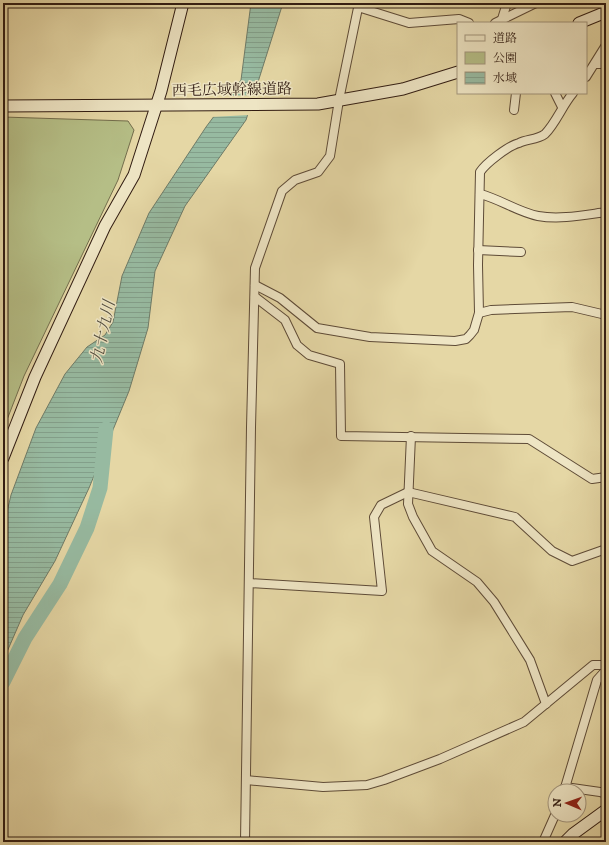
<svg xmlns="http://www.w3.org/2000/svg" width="609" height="845" font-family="'IM FELL DW Pica','Noto Serif JP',serif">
<defs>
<pattern id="water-rules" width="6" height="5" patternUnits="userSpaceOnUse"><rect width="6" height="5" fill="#97baa1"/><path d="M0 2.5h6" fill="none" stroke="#839f8a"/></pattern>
</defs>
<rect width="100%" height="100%" fill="#e5d7a5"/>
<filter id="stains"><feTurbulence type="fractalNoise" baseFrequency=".005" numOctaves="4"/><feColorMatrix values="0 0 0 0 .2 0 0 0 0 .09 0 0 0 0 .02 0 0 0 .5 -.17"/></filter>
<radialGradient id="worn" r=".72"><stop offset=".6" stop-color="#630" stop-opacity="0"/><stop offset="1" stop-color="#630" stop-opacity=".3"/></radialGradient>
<path fill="#b5be86" stroke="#736d4c" d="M3 117 128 121 134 130 118 180 24 376 3 430Z"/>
<path fill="url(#water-rules)" stroke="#6e7b68" d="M251 3H283L246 120 185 206 155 271 148 328 129 391 89 488 55 561 23 615 3 661V529L11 495 36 428 65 374 87 347 105 335 113 322 122 276 149 213 206 127 241 80Z"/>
<path fill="#e5d7a5" d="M256 95 250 115 211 117 227 96Z"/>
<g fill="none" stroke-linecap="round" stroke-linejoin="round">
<path stroke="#97baa1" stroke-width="15" d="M3 682 25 638 60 584 87 528 100 488 106 429"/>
<g stroke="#5e4b37" stroke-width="10">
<g id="street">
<path d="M358 7 409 23 459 19 469 23"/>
<path d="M502 19 507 3"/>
<path d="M495 23 536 3"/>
<path d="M595 64H603L606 59"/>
<path d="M586 77 606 45"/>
<path d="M555 93 562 107"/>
<path d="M514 110 516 93"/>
<path d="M480 194C500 199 518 212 538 216 560 220 584 215 606 212"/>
<path d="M478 250 521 252"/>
<path d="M255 285 280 298 317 328 370 337 455 341 466 339 470 335 474 330 479 313 478 265 480 172C486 163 508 146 519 143 527 139 537 140 545 134 556 123 562 106 573 93"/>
<path d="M255 297 285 320 297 345 309 355 340 364 341 436 529 439 592 479 606 477"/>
<path d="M479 313 491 310 572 307 606 315"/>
<path d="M411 436 408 504 413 517 432 551 477 582 494 602 530 660 546 704"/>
<path d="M249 583 382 591 374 517 381 505 408 492 515 517 552 551 572 561 606 549"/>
<path d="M246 780 323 787 367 785 384 780 440 759 524 722 593 665H606"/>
<path d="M565 787 600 792 606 794"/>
<path d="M564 791 597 680 606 670"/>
<path d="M245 842 251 427 255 268 282 191 295 180 318 172 330 156 339 100 359 3"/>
<path d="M543 842 555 815"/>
</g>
</g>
<g stroke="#311c12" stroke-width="13">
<g id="secondary">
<path d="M579 23 606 12"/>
<path d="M3 106 318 104 403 89 458 72"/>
<path d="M3 458 35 377 105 226 134 175 161 91 183 3"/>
<path d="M565 842 573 834 606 810"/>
</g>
</g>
<use href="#street" stroke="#eee5c4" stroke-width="8"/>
<use href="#secondary" stroke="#eee5c4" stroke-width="11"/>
</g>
<g text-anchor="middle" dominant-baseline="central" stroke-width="3" stroke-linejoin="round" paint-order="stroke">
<g font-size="15" fill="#311c12" stroke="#eee5c4">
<text transform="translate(232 90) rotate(-1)">西毛広域幹線道路</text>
</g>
<g font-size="16" font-style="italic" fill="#504b3d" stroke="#eee5c4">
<text transform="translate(103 332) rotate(-78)">九十九川</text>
</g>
</g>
<rect width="609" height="845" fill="none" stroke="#e5d7a5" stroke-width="16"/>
<rect x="4" y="4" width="601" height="837" fill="none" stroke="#311c12" stroke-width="2"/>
<rect x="8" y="8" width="593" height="829" fill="none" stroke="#311c12"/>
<rect x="457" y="22" width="130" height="72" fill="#eee5c4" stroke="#a2957d"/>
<rect x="465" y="35" width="20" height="6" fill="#eee5c4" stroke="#a2957d"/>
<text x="493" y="42" font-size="12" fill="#311c12">道路</text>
<rect x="465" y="52" width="20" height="12" fill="#b5be86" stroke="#a2957d"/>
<text x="493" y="62" font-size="12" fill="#311c12">公園</text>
<rect x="465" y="72" width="20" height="12" fill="url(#water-rules)" stroke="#a2957d"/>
<text x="493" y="82" font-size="12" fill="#311c12">水域</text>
<g transform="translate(567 803) rotate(272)"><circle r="19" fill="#eee5c4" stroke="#a2957d"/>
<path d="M0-3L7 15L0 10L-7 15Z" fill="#8f2418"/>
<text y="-6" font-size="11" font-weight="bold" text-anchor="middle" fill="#311c12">N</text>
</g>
<rect width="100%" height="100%" filter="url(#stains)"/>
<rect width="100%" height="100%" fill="url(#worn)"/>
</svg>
